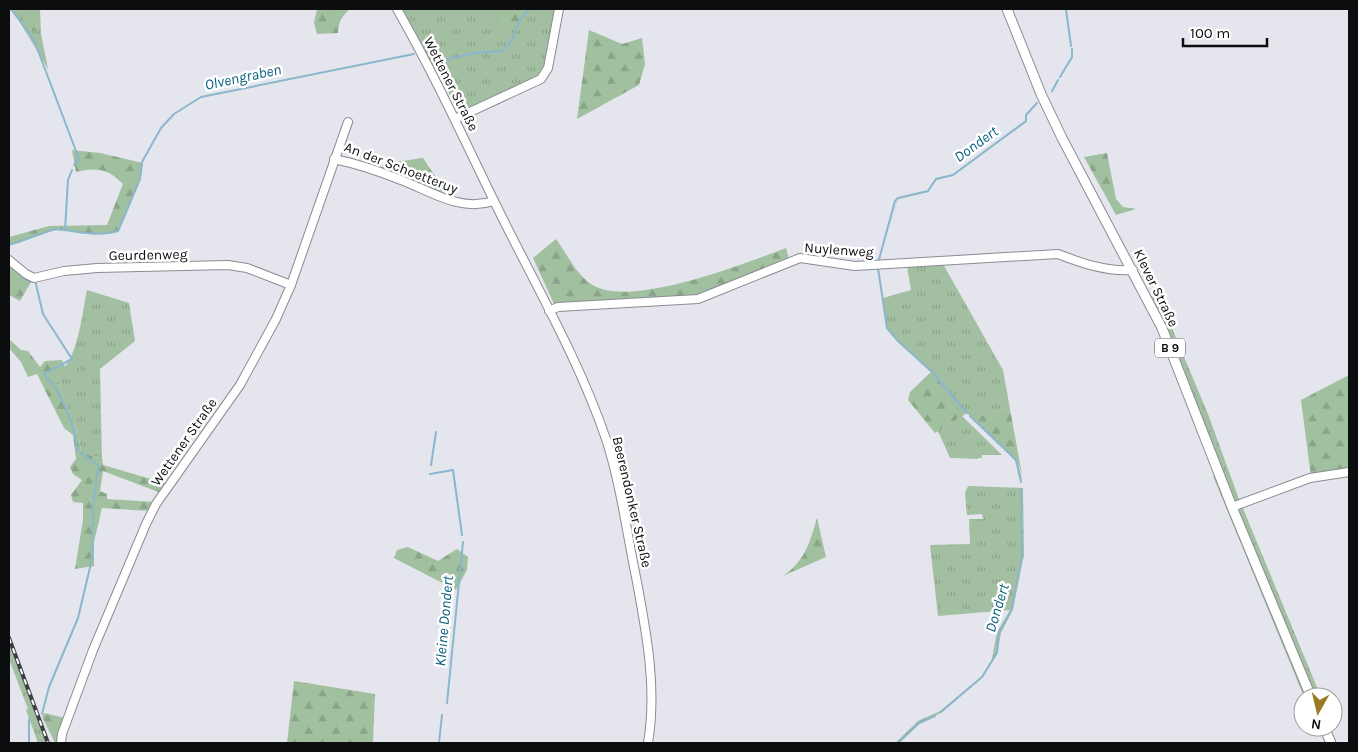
<svg xmlns="http://www.w3.org/2000/svg" width="1358" height="752" font-family="Karla,sans-serif">
<defs>
<pattern id="grass-tufts" width="24" height="20" patternUnits="userSpaceOnUse" patternTransform="scale(1.25)"><rect width="24" height="20" fill="#a3bfa1"/><path d="M3 7l-1-3M5 7V3M7 7l1-3M15 17l-1-3M17 17v-4M19 17l1-3" fill="none" stroke="#8ba389"/></pattern>
<pattern id="forest-firs" width="22" height="20" patternUnits="userSpaceOnUse" patternTransform="scale(1.25)"><rect width="22" height="20" fill="#a1c09f"/><path d="M5 1l3.5 6h-7zM16 11l3.5 6h-7z" fill="#89a488"/></pattern>
</defs>
<rect width="100%" height="100%" fill="#e4e5ed"/>
<path fill="#d6d9e8" d="M9 631 50 743H46L9 643Z"/>
<g fill="url(#grass-tufts)">
<path d="M12 9H40L41 34 48 69Z"/>
<path d="M394 9H556L547 67 539 78 460 115 438 71 420 55Z"/>
<path d="M1038 102 1026 115V122L953 175 936 180 928 192 898 199 877 263 898 198 927 191 935 179 953 174 1025 121V115Z"/>
<path d="M943 264 1003 370 1010 409 974 418C992 436 1021 455 1022 483L1016 461 967 413 931 372 898 342 887 328 878 268 883 298 911 290 907 266Z"/>
<path d="M87 290 129 303 135 341 100 369 102 458 81 453C80 424 61 403 57 374 78 362 82 313 87 290Z"/>
<path d="M1158 295 1208 414 1240 502 1233 500 1167 332 1150 296Z"/>
<path d="M962 416 1002 455H982V458H950L938 431Z"/>
<path d="M1213 476 1217 477 1308 697H1304Z"/>
<path d="M968 486 1023 488 1024 555 1013 609 1001 633 997 654 983 677 951 703 941 713 919 724 899 743H895L918 721 940 711 982 676 992 659 997 632 1010 610 938 616 930 545 970 544 969 519H983L982 514 967 515 965 493Z"/>
<path d="M1242 506 1321 697H1315L1238 513Z"/>
<path d="M9 643 46 743H38L26 710 28 709 9 659Z"/>
</g>
<g fill="url(#forest-firs)">
<path d="M16 9H37L38 27 34 32Z"/>
<path d="M317 9H350C341 17 339 21 338 33L317 34 314 23Z"/>
<path d="M496 9H534L518 32 499 24Z"/>
<path d="M589 30 622 44 642 38 645 64 639 85 577 119Z"/>
<path d="M72 150 100 153 143 163 141 178 119 231C96 238 79 230 57 230 43 231 25 243 9 245V237L49 226 107 225 123 184C108 169 97 167 76 172Z"/>
<path d="M1107 153 1116 199 1123 207 1136 209 1116 215 1084 157Z"/>
<path d="M423 158 445 191 442 195 380 168 388 163Z"/>
<path d="M556 239C567 254 576 274 591 284 629 310 746 263 786 248L789 259 698 297 555 306 533 258Z"/>
<path d="M9 262 30 278 31 282 20 301 9 295Z"/>
<path d="M9 339 21 350 28 351 40 367 45 361 62 360 66 369 57 374C61 403 80 424 81 453L102 458 103 465 168 484 161 493 103 471 100 491 107 494V499L155 502 149 511 102 508 94 542V566L75 569 83 520V503L73 502 71 495 82 480 73 474 70 467 76 459 73 435 64 428 37 374 28 377 21 362 9 348Z"/>
<path d="M931 372 967 413 935 433 908 400 910 392Z"/>
<path d="M1349 375V474L1311 477 1301 400Z"/>
<path d="M1010 409 1022 475 1017 461 973 418Z"/>
<path d="M817 518 826 557 783 576C805 561 810 542 817 518Z"/>
<path d="M408 547 438 561 457 549 468 557 467 570 456 590 394 558 397 550Z"/>
<path d="M294 681 375 694 373 743H287Z"/>
<path d="M44 713 65 718 59 743H55L42 717Z"/>
</g>
<path fill="#a3bfa1" d="M953 445 978 446V459L953 458Z"/>
<g fill="none" stroke-linecap="round" stroke-linejoin="round">
<g stroke="#8ab7cd" stroke-width="2">
<path d="M11 9 34 40 79 159 74 165"/>
<path d="M1066 9 1071 46"/>
<path d="M433 50 438 61 475 53 502 51 510 43 520 20 529 9"/>
<path d="M1060 77 1072 57V49"/>
<path d="M1052 91 1058 80"/>
<path d="M65 230C83 233 101 236 118 231L140 179 142 162 161 128 174 114 201 97 414 54"/>
<path d="M9 245 55 229 65 230 68 180 72 170"/>
<path d="M878 263 895 201 898 198 928 191 936 179 953 175 1026 121V115L1037 103"/>
<path d="M9 265 14 269"/>
<path d="M878 268 887 328 898 341 931 371 967 413"/>
<path d="M18 273 27 281"/>
<path d="M35 280 43 314 72 359 44 374C63 394 74 422 77 450L98 465 94 502"/>
<path d="M970 416 1016 460 1021 482"/>
<path d="M431 465 436 432"/>
<path d="M430 474 453 470 462 535"/>
<path d="M447 703 463 542"/>
<path d="M941 712 982 677 997 653 999 633 1012 609 1022 554 1021 489"/>
<path d="M42 714 49 687 78 618 92 559 93 505"/>
<path d="M29 743V719"/>
<path d="M439 743 442 715"/>
<path d="M898 743 919 723 935 716"/>
</g>
<g stroke="#8b8c93" stroke-width="10">
<g id="minor">
<path d="M397 9C433 72 463 137 495 203 533 281 578 357 606 439 621 485 627 535 637 582 647 636 657 689 648 743"/>
<path d="M455 119 541 79 548 68 559 9"/>
<path d="M334 159C358 164 379 171 401 180 433 192 459 212 494 201"/>
<path d="M9 260 26 274 34 278 64 271 97 268 228 265 247 268 291 285"/>
<path d="M549 311 558 307 698 299 800 258 855 266 1058 254C1081 263 1107 272 1133 270"/>
<path d="M1232 507 1310 478 1349 472"/>
<path d="M61 743 62 734 93 650 146 524 156 504 240 385 276 319 291 285 348 122"/>
</g>
</g>
<g stroke="#8b8c93" stroke-width="11">
<g id="major">
<path d="M1007 9 1041 94 1062 138 1162 328 1232 507 1311 697"/>
<path d="M1324 727 1331 743"/>
</g>
</g>
<use href="#minor" stroke="#fff" stroke-width="8"/>
<use href="#major" stroke="#fff" stroke-width="9"/>
<g stroke="#3e3f42" stroke-width="4">
<path id="rail" d="M9 638 48 743"/>
</g>
<use href="#rail" stroke="#fff" stroke-width="2" stroke-dasharray="5.5" stroke-linecap="butt"/>
</g>
<g text-anchor="middle" dominant-baseline="central" stroke-width="5" stroke-linejoin="round" paint-order="stroke">
<rect fill="#fff" stroke="#555657" stroke-width="1" x="1155" y="338.5" width="30" height="19" rx="4"/>
<g font-size="12" font-weight="bold" fill="#0c0d0f">
<text x="1170" y="348">B 9</text>
</g>
<g font-size="14" fill="#0c0d0f" stroke="#fff">
<text transform="translate(451 84) rotate(63)">Wettener Straße</text>
<text transform="translate(401 168) rotate(21)">An der Schoetteruy</text>
<text transform="translate(839 250) rotate(4)">Nuylenweg</text>
<text transform="translate(148 255) rotate(-1)">Geurdenweg</text>
<text transform="translate(1156 288) rotate(64)">Klever Straße</text>
<text transform="translate(184 442) rotate(-55)">Wettener Straße</text>
<text transform="translate(632 502) rotate(77)">Beerendonker Straße</text>
</g>
<g font-size="15" font-style="italic" fill="#075e7c" stroke="#fff">
<text transform="translate(243 77) rotate(-12)">Olvengraben</text>
<text transform="translate(976 144) rotate(-36)">Dondert</text>
<text transform="translate(997 608) rotate(-73)">Dondert</text>
<text transform="translate(444 621) rotate(-85)">Kleine Dondert</text>
</g>
</g>
<rect width="1358" height="752" fill="none" stroke="#0c0d0f" stroke-width="20"/>
<g transform="translate(1318 712) rotate(188)"><circle r="24" fill="#ffffff" stroke="#9e9e9f"/>
<path d="M0-4L9 19L0 12L-9 19Z" fill="#9b7a24"/>
<text y="-8" font-size="14" font-weight="bold" text-anchor="middle" fill="#0c0d0f">N</text>
</g>
<path d="M1183 38v8h84v-8" fill="none" stroke="#0c0d0f" stroke-width="2.5"/>
<text x="1190" y="38" font-size="15" fill="#0c0d0f" stroke="#ffffff" stroke-width="4" paint-order="stroke">100 m</text>
</svg>
